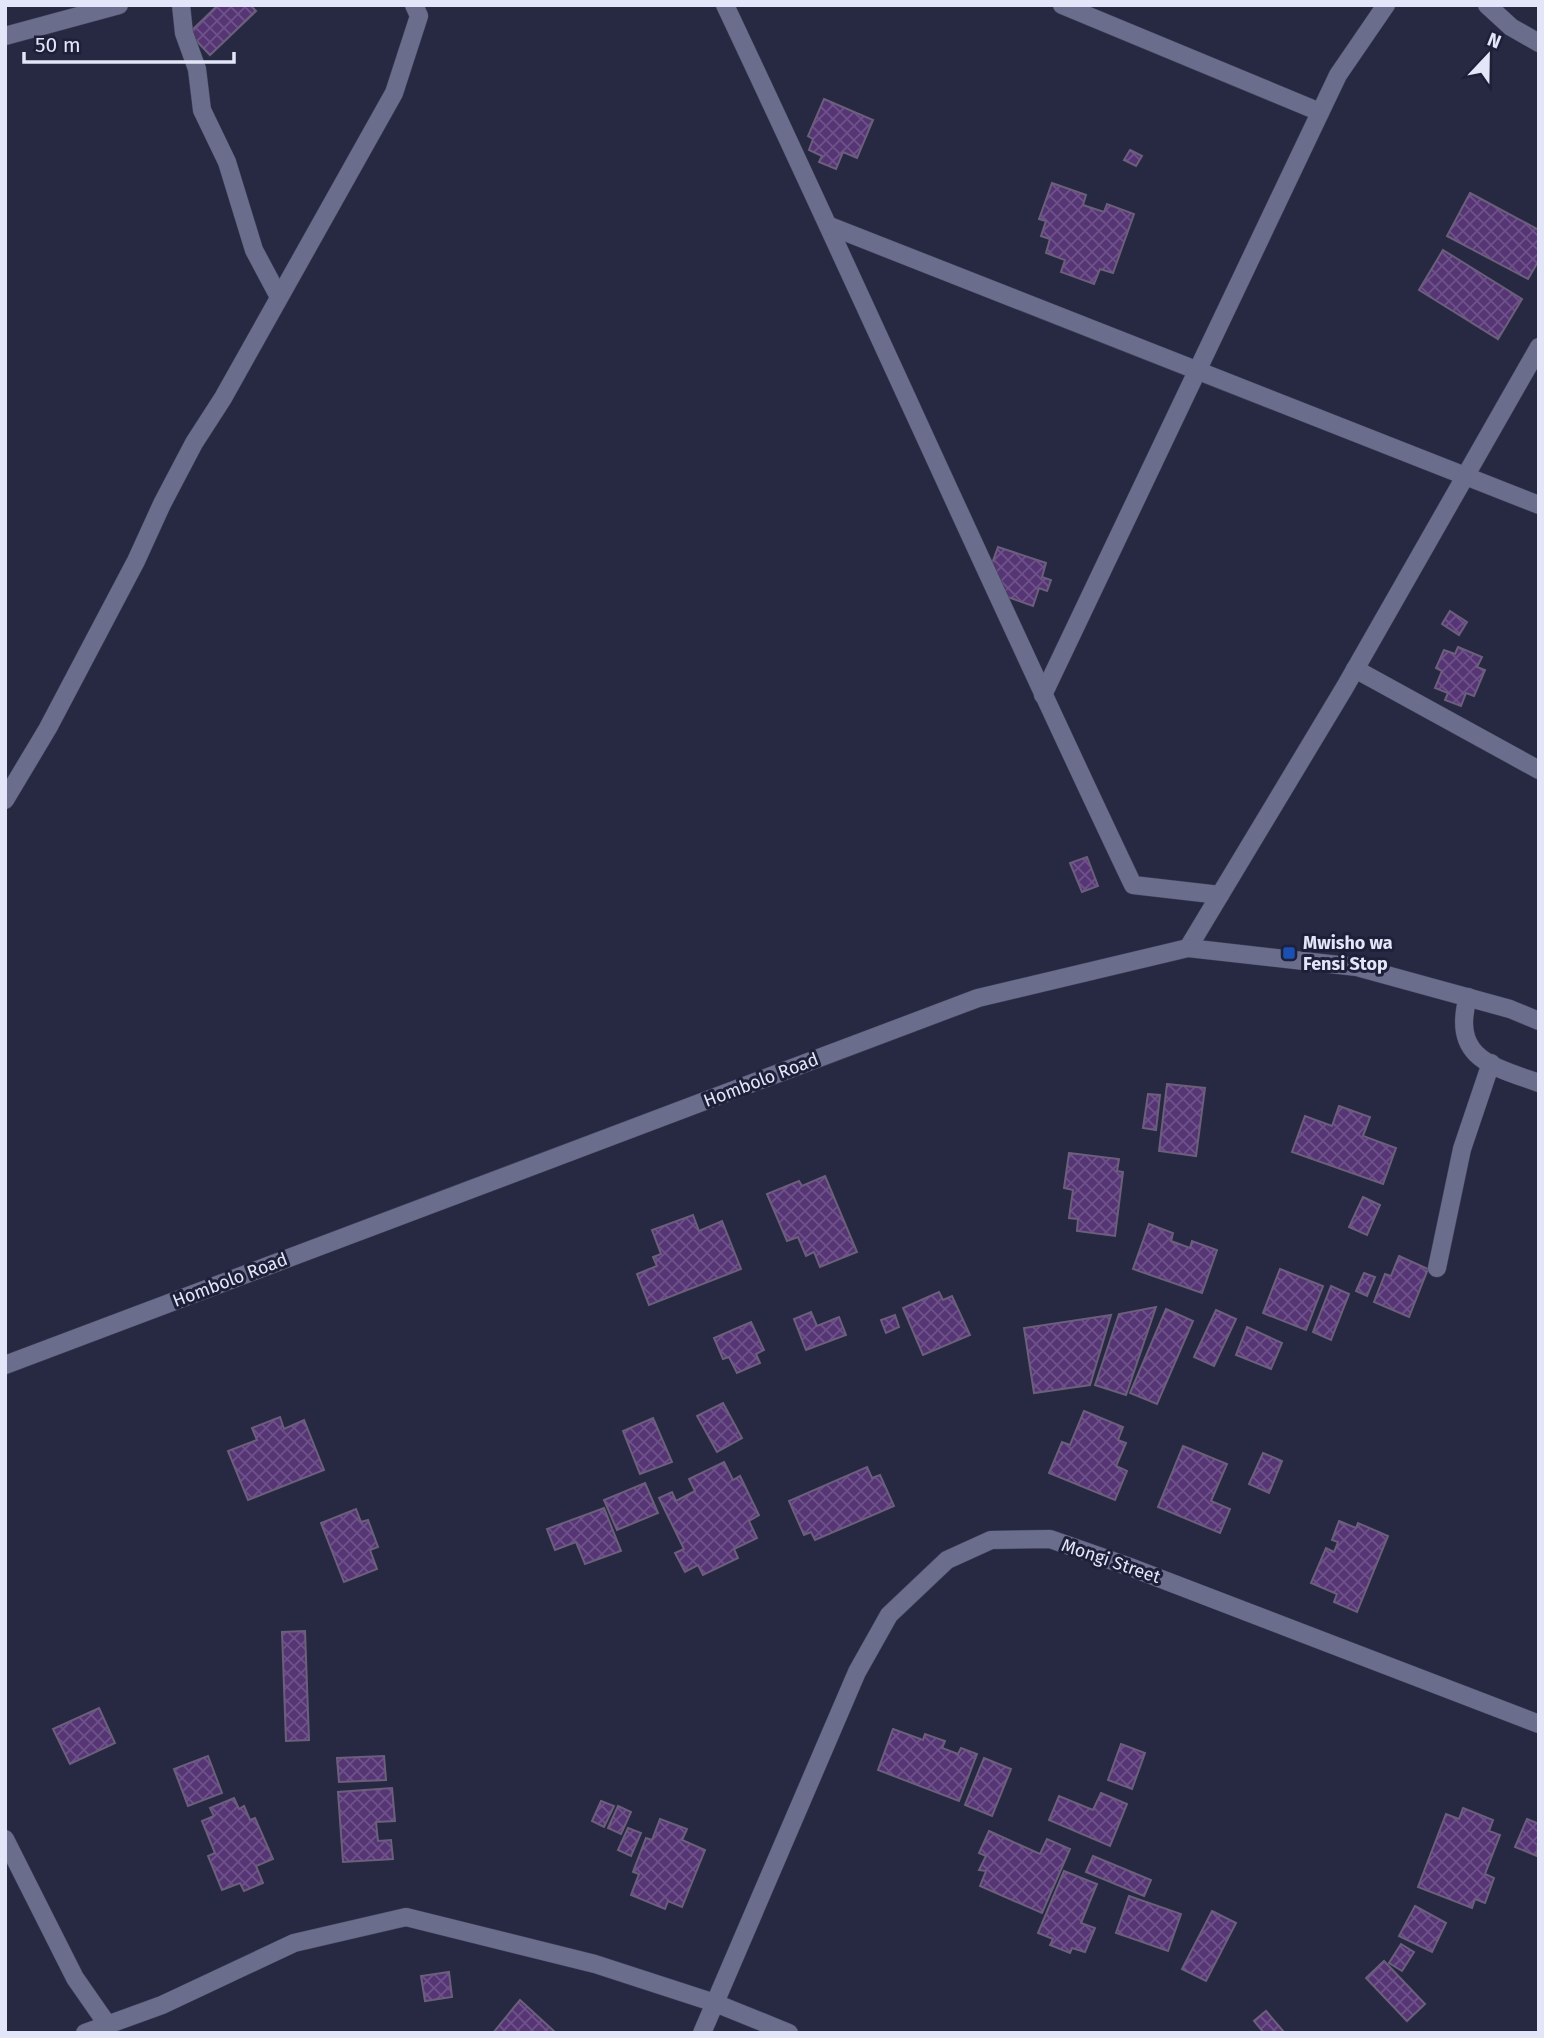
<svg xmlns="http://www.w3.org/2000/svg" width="1544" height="2038" font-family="'Fira Sans',sans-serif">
<defs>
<pattern id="building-cross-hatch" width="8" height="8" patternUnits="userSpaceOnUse" patternTransform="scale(1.75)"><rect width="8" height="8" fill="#563575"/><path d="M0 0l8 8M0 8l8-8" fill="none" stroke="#6e5289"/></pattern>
</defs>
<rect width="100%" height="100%" fill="#272943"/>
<g fill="url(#building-cross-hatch)" stroke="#6c5f7c" stroke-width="2">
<path d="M218 5H250L256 11 210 55 189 33Z"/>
<path d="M824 99 873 120 857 158 843 152 836 169 819 162 822 156 809 150 813 139 808 136Z"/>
<path d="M1130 150 1142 156 1136 166 1124 160Z"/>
<path d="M1052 183 1086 195 1083 205 1104 212 1107 204 1134 214 1113 273 1100 269 1094 284 1061 272 1065 260 1046 253 1050 239 1041 236 1046 221 1039 219Z"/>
<path d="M1470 193 1539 230V260L1528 279 1447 236Z"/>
<path d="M1443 250 1522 299 1498 339 1419 290Z"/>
<path d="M998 547 1046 563 1042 577 1051 580 1047 591 1039 588 1033 606 1002 595 989 572Z"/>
<path d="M1450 611 1467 622 1459 635 1442 624Z"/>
<path d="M1458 647 1482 657 1477 667 1485 670 1474 696 1466 693 1461 706 1445 700 1448 693 1435 688 1442 671 1436 668 1444 650 1455 654Z"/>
<path d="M1087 857 1098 886 1082 892 1070 863Z"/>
<path d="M1167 1084 1205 1088 1196 1156 1159 1151Z"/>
<path d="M1148 1094 1160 1095 1156 1130 1143 1128Z"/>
<path d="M1339 1106 1370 1117 1363 1136 1396 1148 1383 1184 1292 1152 1305 1116 1332 1126Z"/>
<path d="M1069 1153 1119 1159 1117 1171 1123 1172 1115 1236 1077 1231 1078 1219 1069 1218 1073 1190 1064 1188Z"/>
<path d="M825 1176 857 1252 820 1267 814 1252 806 1256 798 1237 787 1241 767 1194 799 1181 802 1186Z"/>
<path d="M1363 1197 1380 1205 1367 1235 1349 1227Z"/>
<path d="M693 1215 699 1231 722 1221 741 1269 649 1305 637 1274 657 1266 653 1257 661 1254 652 1230Z"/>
<path d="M1149 1224 1173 1233 1171 1241 1190 1248 1192 1241 1217 1250 1202 1293 1133 1269Z"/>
<path d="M1399 1256 1428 1269 1409 1317 1374 1302 1385 1274 1391 1276Z"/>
<path d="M1280 1269 1323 1286 1306 1330 1263 1313Z"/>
<path d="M1364 1273 1375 1277 1367 1296 1356 1291Z"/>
<path d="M1331 1286 1349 1294 1331 1340 1313 1332Z"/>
<path d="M939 1292 943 1300 952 1296 970 1335 923 1355 903 1308Z"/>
<path d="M1156 1307 1126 1395 1095 1385 1119 1314Z"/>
<path d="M1166 1309 1193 1321 1157 1404 1130 1393Z"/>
<path d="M1216 1310 1236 1319 1214 1366 1194 1357Z"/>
<path d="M811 1312 817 1326 839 1317 846 1335 806 1350 794 1319Z"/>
<path d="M895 1315 899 1327 886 1333 881 1320Z"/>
<path d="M1111 1315 1090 1385 1034 1393 1024 1328Z"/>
<path d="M751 1322 764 1350 756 1354 760 1363 737 1373 729 1357 723 1359 714 1338Z"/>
<path d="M1247 1327 1282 1343 1271 1369 1236 1355Z"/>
<path d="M723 1403 742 1438 717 1452 697 1416Z"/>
<path d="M1084 1411 1123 1427 1118 1440 1126 1443 1116 1466 1127 1471 1115 1500 1049 1473 1062 1442 1070 1445Z"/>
<path d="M280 1417 284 1429 304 1420 324 1470 248 1500 228 1451 257 1440 252 1428Z"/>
<path d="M653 1418 672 1462 640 1474 623 1431Z"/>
<path d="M1183 1446 1227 1464 1211 1501 1230 1509 1220 1533 1158 1507Z"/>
<path d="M1263 1453 1282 1461 1269 1493 1249 1484Z"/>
<path d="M724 1462 733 1480 740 1476 759 1515 749 1521 757 1538 734 1549 738 1558 703 1575 698 1565 685 1572 675 1553 684 1549 659 1498 672 1492 676 1501 695 1491 689 1479Z"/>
<path d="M867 1467 872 1478 880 1475 894 1506 815 1540 811 1532 804 1535 789 1501Z"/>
<path d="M645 1483 658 1513 617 1530 604 1500Z"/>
<path d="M604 1508 621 1551 585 1564 576 1542 555 1550 547 1529Z"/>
<path d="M356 1509 361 1522 368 1520 378 1547 370 1550 377 1569 344 1582 321 1523Z"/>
<path d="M1339 1521 1356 1528 1358 1523 1388 1536 1357 1612 1334 1602 1337 1594 1311 1583 1326 1548 1334 1552 1338 1542 1332 1540Z"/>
<path d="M305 1631 309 1740 286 1741 282 1632Z"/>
<path d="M99 1708 115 1743 70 1764 53 1729Z"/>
<path d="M893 1729 923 1740 925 1734 945 1741 942 1748 958 1754 961 1748 977 1754 959 1801 878 1770Z"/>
<path d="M1121 1744 1145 1753 1132 1789 1108 1780Z"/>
<path d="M208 1756 222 1793 188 1806 174 1769Z"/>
<path d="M384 1756 386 1780 339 1782 337 1758Z"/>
<path d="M984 1758 1011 1769 992 1816 965 1805Z"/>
<path d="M392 1788 395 1821 376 1822 378 1841 391 1840 393 1859 343 1862 338 1792Z"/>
<path d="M1101 1793 1127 1804 1110 1846 1049 1820 1059 1796 1093 1810Z"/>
<path d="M234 1798 239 1809 244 1806 250 1820 255 1818 273 1859 256 1866 263 1883 244 1891 240 1883 222 1890 208 1856 215 1853 202 1821 214 1816 210 1808Z"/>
<path d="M601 1801 614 1806 604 1827 592 1821Z"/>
<path d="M618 1806 631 1812 621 1834 608 1828Z"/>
<path d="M1463 1808 1493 1820 1489 1831 1500 1835 1485 1874 1494 1878 1485 1903 1475 1899 1472 1908 1418 1887 1446 1814 1459 1819Z"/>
<path d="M660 1819 687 1829 682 1840 705 1850 682 1907 668 1901 665 1909 631 1895 639 1874 633 1872 646 1838 652 1840Z"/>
<path d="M1527 1819 1539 1824 1537 1856 1515 1847Z"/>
<path d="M628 1828 641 1833 631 1856 618 1850Z"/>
<path d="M989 1831 1040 1854 1047 1839 1070 1849 1042 1913 980 1886 986 1871 979 1870 986 1856 979 1853Z"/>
<path d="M1093 1856 1151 1880 1144 1896 1086 1872Z"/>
<path d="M1064 1871 1097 1884 1081 1923 1095 1928 1085 1952 1072 1948 1070 1953 1050 1945 1053 1939 1038 1933Z"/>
<path d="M1129 1896 1181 1914 1168 1951 1116 1933Z"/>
<path d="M1415 1906 1446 1923 1432 1952 1399 1936Z"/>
<path d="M1212 1911 1236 1923 1206 1981 1182 1969Z"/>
<path d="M1401 1944 1414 1952 1402 1971 1389 1963Z"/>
<path d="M1384 1961 1425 2004 1407 2021 1366 1978Z"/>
<path d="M449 1972 452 1997 425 2001 421 1976Z"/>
<path d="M520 2000 556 2033H493Z"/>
<path d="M1266 2011 1283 2031 1282 2033H1264L1254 2021Z"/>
</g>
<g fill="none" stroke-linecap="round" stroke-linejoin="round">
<g stroke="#43445b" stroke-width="19">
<g id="minor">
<path d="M181 5 184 33 197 69 202 110 227 162 254 250 279 297"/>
<path d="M725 5C863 297 994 593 1133 885L1220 895"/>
<path d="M1062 5 1320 112"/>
<path d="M1487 5 1511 27 1539 43"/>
<path d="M5 36 119 5"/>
<path d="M830 226 1539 505"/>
<path d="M1355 669 1539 770"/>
<path d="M1043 695 1338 75 1386 5"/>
<path d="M5 800 48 728 136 561 162 504 194 443 223 398 394 93 419 16 414 5"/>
<path d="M1188 948 1345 687 1539 347"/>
<path d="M1468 997C1451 1058 1491 1066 1539 1083"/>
<path d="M1437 1268 1462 1149 1491 1063"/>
<path d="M5 1839 75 1978 107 2024"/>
<path d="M85 2033 162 2005 294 1943 406 1917 595 1964 715 2003 789 2033"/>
<path d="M702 2033 857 1672 889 1615 947 1560 991 1540 1050 1539 1130 1567 1539 1724"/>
</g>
</g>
<g stroke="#43445b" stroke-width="19">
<path id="tertiary" d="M5 1365 978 998 1188 948 1357 967 1510 1009 1539 1021"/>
</g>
<use href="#minor" stroke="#6a6d8c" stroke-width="18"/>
<use href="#tertiary" stroke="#6a6d8c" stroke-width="18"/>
</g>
<rect fill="#1a4fb4" stroke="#1e1f39" stroke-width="2.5" x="1282" y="946" width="14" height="14" rx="3.5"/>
<g text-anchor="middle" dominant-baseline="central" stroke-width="6" stroke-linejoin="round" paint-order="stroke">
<g font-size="18" font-weight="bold" fill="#e3e6f8" stroke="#1e1f39" text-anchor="start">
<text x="1303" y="943">Mwisho wa<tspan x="1303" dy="21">Fensi Stop</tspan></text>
</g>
<g font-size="18" fill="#e3e6f8" stroke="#1e1f39">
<text transform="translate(761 1080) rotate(-21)">Hombolo Road</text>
<text transform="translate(230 1280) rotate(-21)">Hombolo Road</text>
<text transform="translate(1111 1561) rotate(19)">Mongi Street</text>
</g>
</g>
<rect width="1544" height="2038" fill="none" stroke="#e3e6f8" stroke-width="14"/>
<g transform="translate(1488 56) rotate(22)" stroke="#1e1f39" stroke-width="5" paint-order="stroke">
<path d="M0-5L12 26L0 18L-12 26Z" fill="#e3e6f8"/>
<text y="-10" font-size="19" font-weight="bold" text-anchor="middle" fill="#e3e6f8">N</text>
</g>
<path d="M24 52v10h210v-10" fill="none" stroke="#e3e6f8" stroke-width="3.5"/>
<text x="35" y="52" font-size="21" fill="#e3e6f8" stroke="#1e1f39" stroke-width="5" paint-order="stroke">50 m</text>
</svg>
